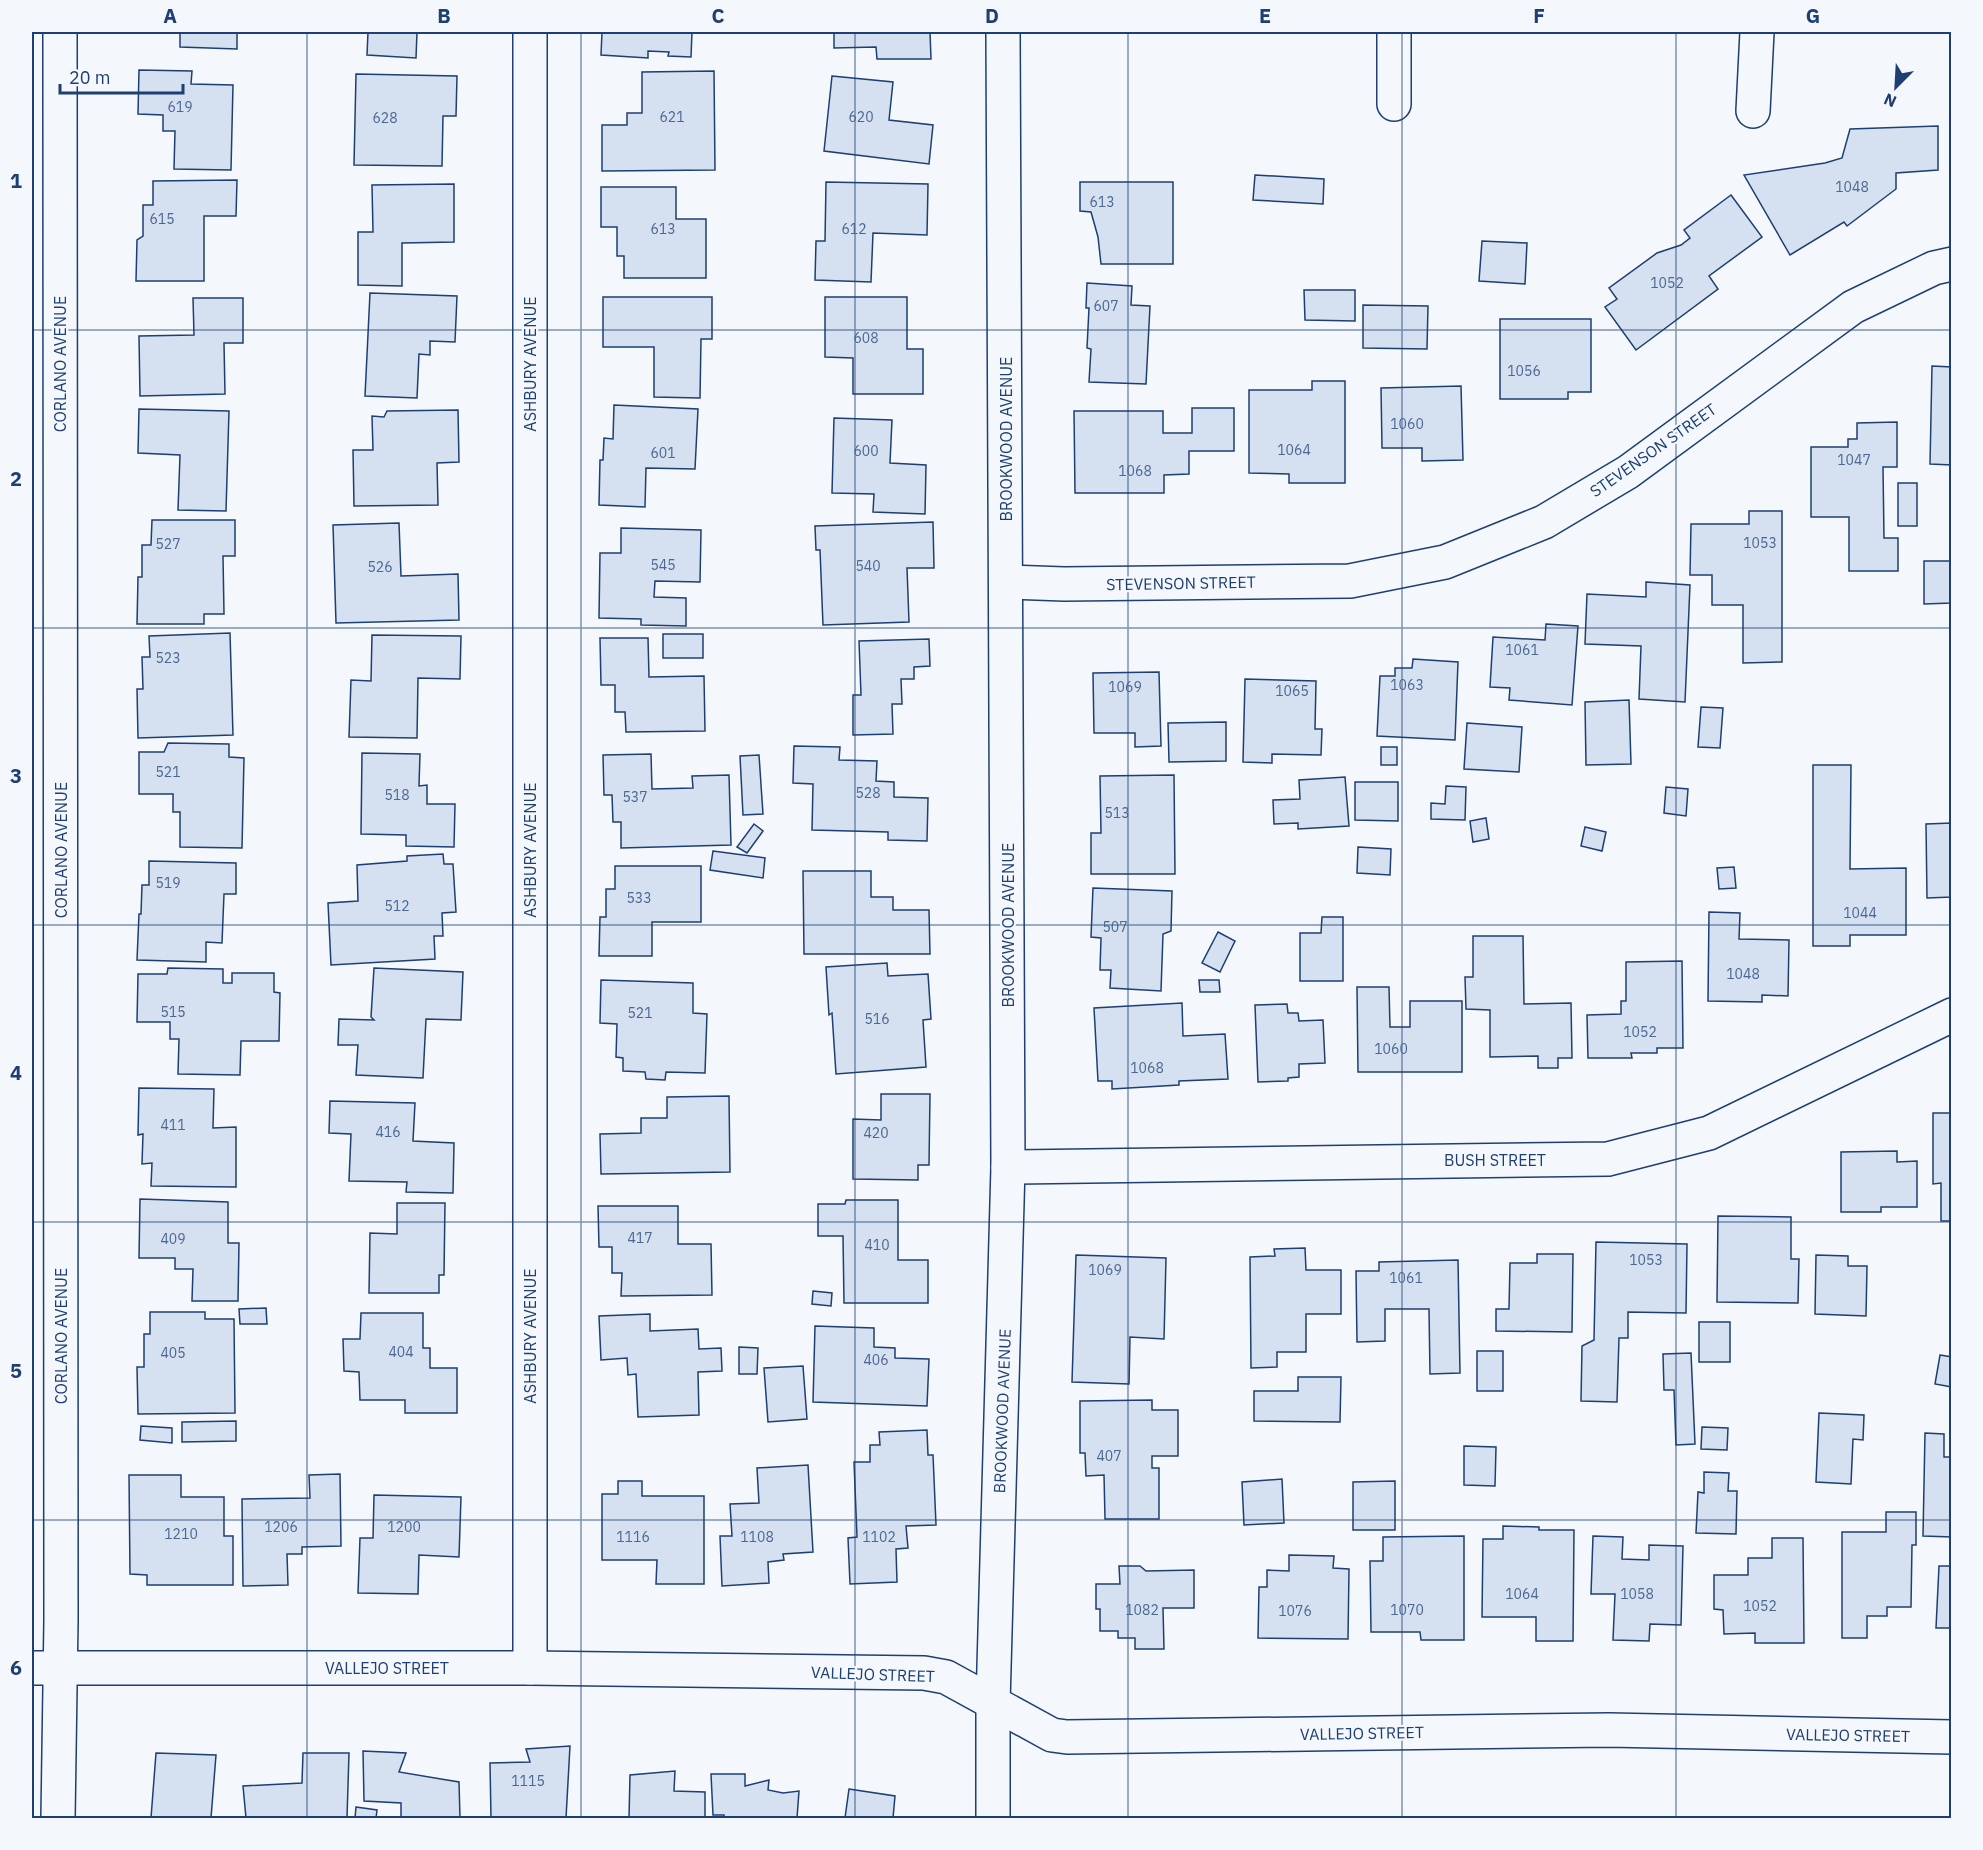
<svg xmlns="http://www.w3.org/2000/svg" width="1983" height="1850" font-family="'IBM Plex Sans',sans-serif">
<rect width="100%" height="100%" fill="#f4f7fb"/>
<g fill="#d5e0f0" stroke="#1d3f73" stroke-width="1.5">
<path d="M180 32H237V49L180 47Z"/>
<path d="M368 32H417L416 58 367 55Z"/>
<path d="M602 32H692L691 57 668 56 669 52 648 51V58L601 55Z"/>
<path d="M834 32H930L931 59H877L876 47 834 48Z"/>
<path d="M139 70 192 71 191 84 233 85 231 170 174 169 175 131H163V115L138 114Z"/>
<path d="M714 71 715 170 602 171V125H627V113H642V72Z"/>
<path d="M356 74 457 76 456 116H443L442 166 354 165Z"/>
<path d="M832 76 893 82 889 120 933 125 929 164 824 151Z"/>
<path d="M1938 126V170L1896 173V189L1847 226 1844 222 1790 255 1744 175 1825 163 1842 158 1850 129Z"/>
<path d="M1255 175 1324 179 1323 204 1253 200Z"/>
<path d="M237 180 236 216H204V281H136L137 240 143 236V205H153V181Z"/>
<path d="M826 182 928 184 927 235 873 233 871 282 815 280 816 241H825Z"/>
<path d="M1080 182H1173V264H1101L1098 237 1091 212 1080 211Z"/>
<path d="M454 184V242L402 243V286L358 285V232H373L372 185Z"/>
<path d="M601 187H676V219H706V278H624V256H617V227H601Z"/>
<path d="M1731 195 1762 237 1709 276 1718 289 1636 350 1605 307 1617 299 1609 288 1657 253 1681 245 1690 238 1684 230Z"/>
<path d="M1482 241 1527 243 1525 284 1479 281Z"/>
<path d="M1087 283 1132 286 1131 305 1150 306 1146 384 1089 382 1091 349 1087 348 1089 308H1086Z"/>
<path d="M1304 290H1355V321L1305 320Z"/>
<path d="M370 293 457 296 455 342 430 341V355L419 354 417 398 365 396Z"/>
<path d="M603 297H712V339H701L700 398 654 397V347H603Z"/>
<path d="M825 297H907V349H923V394H853V358L825 357Z"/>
<path d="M193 298H243V343H224L225 394 140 396 139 336 194 335Z"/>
<path d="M1363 305 1428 306 1427 349 1363 348Z"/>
<path d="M1500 319H1591V392H1568V399H1500Z"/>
<path d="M1932 366 1952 367V465L1930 464Z"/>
<path d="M1312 381H1345V483H1289V474L1249 473V390H1312Z"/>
<path d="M1461 386 1463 460 1422 461V448H1382L1381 388Z"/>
<path d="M614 405 698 409 695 469 646 468 645 507 599 505 600 460H603L604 438 613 439Z"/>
<path d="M1192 408H1234V451H1189V474L1164 475V493H1075L1074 411H1163V433H1192Z"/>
<path d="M139 409 229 411 226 511 178 510 180 455 138 453Z"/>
<path d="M458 410 459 462 437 463 438 505 354 506 353 450H373L372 416 384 417 387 411Z"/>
<path d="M834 418 892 420 890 463 926 465 925 514 873 512 874 494 832 493Z"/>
<path d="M1897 422V467H1883L1884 538H1898V571H1849V517H1811V447H1848V439H1857V423Z"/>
<rect x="1898" y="483" width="19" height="43"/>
<path d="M1749 511H1782V662L1743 663V605H1712V575H1690L1691 524H1749Z"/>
<path d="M152 520H235V556H223L224 614H204V624H137L138 577H142V545H151Z"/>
<path d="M933 522 934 568H907L909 622 823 625 820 550H816L815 526Z"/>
<path d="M399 523 401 576 458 574 459 620 336 623 333 525Z"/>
<path d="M621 528 701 530 700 582 655 581 654 597 686 598V626L641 625V619L599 618 600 553H621Z"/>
<path d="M1924 561H1952V603L1924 604Z"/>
<path d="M1646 582 1690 585 1685 702 1639 699 1641 646 1585 644 1587 594 1646 597Z"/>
<path d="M1546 624 1578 626 1572 705 1509 700 1510 688 1490 687 1493 637 1545 640Z"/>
<path d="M230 633 233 735 138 738 137 689H143L142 657H150L149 636Z"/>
<rect x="663" y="634" width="40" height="24"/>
<path d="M372 635 461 636 460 679 418 678 417 738 349 737 351 680 371 681Z"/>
<path d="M600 638H648L649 677 704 676 705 731 626 732 625 712H615V685H601Z"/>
<path d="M929 639 930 666 914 667V679H901L902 704H892L893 734 853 735V695H861L859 641Z"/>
<path d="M1413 659 1458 662 1455 740 1377 736 1380 676H1395V668H1412Z"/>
<path d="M1159 672 1161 746 1135 747V733H1094L1093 673Z"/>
<path d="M1245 679 1316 681 1315 729H1322L1321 755 1272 754V763L1243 762Z"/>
<path d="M1629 700 1631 764 1586 765 1585 702Z"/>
<path d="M1701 707 1723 708 1720 748 1698 747Z"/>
<path d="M1226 722V761L1169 762 1168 723Z"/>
<path d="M1467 723 1522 727 1519 772 1464 769Z"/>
<path d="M168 743 229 744V757L244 758 242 848 180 847V812H173V794H139V752H164Z"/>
<path d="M794 746 840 747 839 760 877 761 876 781 894 782V797L928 798 927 841 888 840V832L812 830 813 784 793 783Z"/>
<rect x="1381" y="747" width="16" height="18"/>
<path d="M362 753 420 754 419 786 427 785V804H455L454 847 406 846V835L361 834Z"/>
<path d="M651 754 652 789 693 788 692 776 729 775 731 845 621 848V822H613L612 795H604L603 755Z"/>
<path d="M759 755 763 814 743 815 740 756Z"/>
<path d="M1813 765H1851L1850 869 1906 868V935H1850V946H1813Z"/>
<path d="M1174 775 1175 874H1091V833H1101L1100 776Z"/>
<path d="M1345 777 1349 826 1298 829V823L1274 824 1273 800 1300 799 1299 780Z"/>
<path d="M1355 782H1398V821L1355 820Z"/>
<path d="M1446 786 1466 787 1465 820 1431 819V803L1445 804Z"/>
<path d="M1666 787 1688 789 1686 816 1664 813Z"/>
<path d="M1486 818 1489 839 1473 842 1470 821Z"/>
<path d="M1952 823V897L1927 898 1926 824Z"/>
<path d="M754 824 763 831 747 853 737 847Z"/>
<path d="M1585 827 1606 832 1602 851 1581 846Z"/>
<path d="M1358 847 1391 849 1390 875 1357 873Z"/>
<path d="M713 851 765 858 763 878 710 870Z"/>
<path d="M443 854 444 864H453L456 912 442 913 443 936H434L435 959 331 965 328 903 358 901 357 865 407 861V856Z"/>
<path d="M149 861 236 863V894H224L222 943 206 942V962L137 960 139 914H141L142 885H149Z"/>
<path d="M615 866H701V922H652V956H599L600 917H606V889H615Z"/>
<path d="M1734 867 1736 888 1719 889 1717 868Z"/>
<path d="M803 871H871V897H893V910H929L930 954H804Z"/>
<path d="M1093 888 1172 891 1171 931 1163 934 1161 991 1110 988 1111 970H1100L1101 938 1091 937Z"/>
<path d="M1709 912 1740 913 1739 939 1789 940 1788 996 1762 995V1002L1708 1001Z"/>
<path d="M1322 917H1343V981H1300V933H1321Z"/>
<path d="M1218 932 1235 941 1220 972 1202 963Z"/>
<path d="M1473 936H1523L1524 1004 1571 1003 1572 1058H1558V1068H1538V1056L1490 1057V1010L1466 1009 1465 977H1473Z"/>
<path d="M1682 961 1683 1048H1657V1053H1631L1632 1058H1588L1587 1015 1621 1014V1001H1626V962Z"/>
<path d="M887 963 888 976 928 974 931 1019 923 1020 926 1067 836 1074 832 1013 829 1015 826 967Z"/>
<path d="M168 968 223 969V983H232V973H274V992L280 993 279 1041H241L240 1075 178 1074 179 1039H170V1022H137L138 974H167Z"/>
<path d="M374 968 463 972 461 1020 426 1019 423 1078 356 1075 358 1045H338L339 1019 374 1020 371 1017Z"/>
<path d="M601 980 693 983V1013L707 1014 705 1073 666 1072 665 1080 646 1079 645 1072 623 1071V1058L616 1057 617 1024 600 1023Z"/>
<path d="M1199 980H1219L1220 992H1200Z"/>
<path d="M1357 987H1389L1390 1027H1410V1001H1462V1072H1358Z"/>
<path d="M1182 1003 1183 1036 1225 1034 1228 1079 1179 1081V1085L1112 1089V1081H1098L1094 1008Z"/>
<path d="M1287 1004 1288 1013H1298L1299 1021 1323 1020 1325 1063 1299 1064V1077L1288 1078V1081L1258 1082 1255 1005Z"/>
<path d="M139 1088 214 1089 213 1128 236 1127V1187L151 1186 152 1163 142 1164 143 1134 138 1135Z"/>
<path d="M881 1094H930L929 1165H918V1180L853 1179V1119L881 1120Z"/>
<path d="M729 1096 730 1172 601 1174 600 1134 641 1133V1118H667V1097Z"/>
<path d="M330 1101 415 1103 413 1141 454 1143 453 1193 406 1192 407 1182 349 1181 351 1134 329 1133Z"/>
<path d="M1933 1113H1952V1221H1941V1183L1933 1184Z"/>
<path d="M1897 1151V1162L1917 1161V1207H1881V1212H1841V1152Z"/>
<path d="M140 1199 228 1202V1243H239L238 1301H192L193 1269H175V1258H139Z"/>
<path d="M846 1200H898V1260H928V1303H844L843 1236H818V1204H845Z"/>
<path d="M397 1203H445L444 1275H439V1293H369L370 1233 397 1234Z"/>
<path d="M598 1206H678V1244H711L712 1295 621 1296 622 1273H612V1247H599Z"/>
<path d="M1718 1216 1791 1217V1259H1799L1798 1303 1717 1302Z"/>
<path d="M1596 1242 1687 1244 1686 1313 1628 1312V1338H1619L1617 1402 1581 1401 1582 1346 1594 1340Z"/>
<path d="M1305 1248 1306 1270H1341V1314H1306V1352H1277V1367L1251 1368 1250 1257 1275 1256 1274 1249Z"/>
<path d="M1537 1254H1573L1572 1332 1496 1331V1309H1509L1510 1263H1537Z"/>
<path d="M1076 1255 1166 1258 1164 1339 1130 1337 1129 1384 1072 1382Z"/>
<path d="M1816 1255 1848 1256V1266H1867L1866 1316 1815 1314Z"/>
<path d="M1458 1260 1460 1373 1430 1374 1429 1309H1385V1341L1357 1342 1356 1271H1379V1262Z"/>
<path d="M813 1291 832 1293 831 1306 812 1304Z"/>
<path d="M266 1308 267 1324H240L239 1309Z"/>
<path d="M150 1312H205V1319H234L235 1413 138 1414 137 1367H144V1334H150Z"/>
<path d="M361 1313H423V1348H430V1368H457V1413H405V1400H360L359 1372 344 1371 343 1339H360Z"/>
<path d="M650 1314V1331L698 1329 699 1349 721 1348 722 1371 698 1372 699 1415 638 1417 636 1374 628 1375 627 1358 601 1360 599 1316Z"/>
<rect x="1699" y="1322" width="31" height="40"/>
<path d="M815 1326 874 1328V1347L895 1348V1358L929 1359 927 1406 813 1402Z"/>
<path d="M739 1347 758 1348 757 1374H739Z"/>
<rect x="1477" y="1351" width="26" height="40"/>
<path d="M1691 1353 1695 1444 1676 1445 1674 1390H1664L1663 1354Z"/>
<path d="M1940 1355 1952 1357V1387L1935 1384Z"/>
<path d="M803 1366 807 1419 768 1422 764 1368Z"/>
<path d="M1298 1377H1341L1340 1422 1254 1421V1391H1298Z"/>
<path d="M1152 1400V1410H1178V1456H1152V1468H1159V1519H1105L1104 1475 1086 1476 1085 1453H1080V1401Z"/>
<path d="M1819 1413 1864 1415 1863 1440 1853 1439 1851 1484 1816 1482Z"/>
<path d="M236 1421V1441L182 1442V1422Z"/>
<path d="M141 1426 172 1428V1443L140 1440Z"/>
<path d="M1702 1427 1728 1428 1727 1450 1701 1449Z"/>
<path d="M927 1430 928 1455H933L936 1525 906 1526 908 1548 896 1549 897 1582 850 1584 848 1538 857 1537 854 1462H870V1445H880L879 1432Z"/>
<path d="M1925 1433 1944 1434V1457H1952V1537L1923 1536Z"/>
<path d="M1464 1446 1496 1447 1495 1486 1464 1485Z"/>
<path d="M808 1465 813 1552 783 1554 784 1560 768 1562 769 1583 722 1586 720 1536H732L730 1504 759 1503 757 1468Z"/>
<path d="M1704 1472 1729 1473 1728 1491H1737L1736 1534 1696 1533 1698 1492 1704 1493Z"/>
<path d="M340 1474 341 1546 302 1547V1554H287L288 1585 243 1586 242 1499 310 1498 309 1475Z"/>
<path d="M129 1475H181V1497H224V1536H233V1585H147V1575L130 1574Z"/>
<path d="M1282 1479 1284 1523 1244 1525 1242 1482Z"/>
<path d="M618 1481H642V1496H704V1584H656L657 1560H602V1494H618Z"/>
<path d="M1395 1481V1530H1353V1482Z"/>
<path d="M374 1495 461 1497 459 1557 419 1555 418 1594 358 1593 360 1538H373Z"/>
<path d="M1886 1512H1916V1545H1912L1911 1607H1887V1616H1867V1638H1842V1532H1886Z"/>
<path d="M1503 1526 1539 1527V1530H1574L1573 1641H1536V1617H1482L1483 1539H1503Z"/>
<path d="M1464 1536V1640H1421L1420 1632H1371L1370 1561H1383V1537Z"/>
<path d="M1593 1536 1623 1537 1622 1559 1649 1560V1545L1683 1546 1681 1625 1650 1624 1649 1641 1613 1640 1615 1594H1591Z"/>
<path d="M1772 1538H1803L1804 1643H1755V1633L1724 1634 1723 1610 1714 1609V1575H1748V1558H1772Z"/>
<path d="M1289 1555 1334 1556 1333 1568 1349 1569 1348 1639 1258 1638 1259 1587H1267V1570L1289 1571Z"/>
<path d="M1119 1566H1140L1146 1571 1194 1570V1608H1163L1164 1649H1135V1638H1118V1631H1100V1609H1096V1584H1120Z"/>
<path d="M1939 1566H1952V1628H1936Z"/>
<path d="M570 1746 566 1818H491L490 1763 530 1762 526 1749Z"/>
<path d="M363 1751 406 1753 399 1772 459 1782 460 1818H401V1803L364 1801Z"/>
<path d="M156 1753 216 1755 211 1818H151Z"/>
<path d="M303 1753H349L347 1818H246L243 1786 302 1783Z"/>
<path d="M675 1771 674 1791 705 1792V1818H629L630 1775Z"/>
<path d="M711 1774H745V1786L769 1780 768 1790 783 1793 799 1791 797 1818H724V1815H713Z"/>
<path d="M849 1789 895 1796 893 1818H845Z"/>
<path d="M356 1807 377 1810 376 1818H355Z"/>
</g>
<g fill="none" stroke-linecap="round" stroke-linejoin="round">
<g stroke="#1d3f73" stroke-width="36">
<g id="minor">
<path d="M530 32V1668"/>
<path d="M1394 104V32"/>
<path d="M1753 111 1757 32"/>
<path d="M1007 582 1064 584 1350 581 1445 562 1544 522 1628 472 1853 307 1934 268 1952 264"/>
<path d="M1008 1167 1608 1159 1709 1133 1952 1015"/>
<path d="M32 1668H530L924 1673 946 1677 1052 1735 1067 1737 1609 1730 1952 1737"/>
<path d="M58 1818 61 1620 60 32"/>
<path d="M993 1818V1703L1008 1167 1003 32"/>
</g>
</g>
<use href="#minor" stroke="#f4f7fb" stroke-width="33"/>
</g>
<path fill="none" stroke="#1d3f73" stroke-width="1.5" stroke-opacity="0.55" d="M307 32V1818M581 32V1818M855 32V1818M1128 32V1818M1402 32V1818M1676 32V1818M32 330H1952M32 628H1952M32 925H1952M32 1222H1952M32 1520H1952"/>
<g text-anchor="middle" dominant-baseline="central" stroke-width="4.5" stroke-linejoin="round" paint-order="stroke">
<g font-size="14" fill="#4b6792">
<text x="180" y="107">619</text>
<text x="672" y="117">621</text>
<text x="861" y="117">620</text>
<text x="385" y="118">628</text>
<text x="1852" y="187">1048</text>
<text x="1102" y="202">613</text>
<text x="162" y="219">615</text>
<text x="663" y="229">613</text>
<text x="854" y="229">612</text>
<text x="1667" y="283">1052</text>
<text x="1106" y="306">607</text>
<text x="866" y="338">608</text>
<text x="1524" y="371">1056</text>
<text x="1407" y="424">1060</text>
<text x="1294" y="450">1064</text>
<text x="866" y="451">600</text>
<text x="663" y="453">601</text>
<text x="1854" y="460">1047</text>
<text x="1135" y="471">1068</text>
<text x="1760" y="543">1053</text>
<text x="168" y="544">527</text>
<text x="663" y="565">545</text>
<text x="868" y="566">540</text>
<text x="380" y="567">526</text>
<text x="1522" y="650">1061</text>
<text x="168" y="658">523</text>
<text x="1407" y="685">1063</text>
<text x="1125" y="687">1069</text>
<text x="1292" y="691">1065</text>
<text x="168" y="772">521</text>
<text x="868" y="793">528</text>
<text x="397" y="795">518</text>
<text x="635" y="797">537</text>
<text x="1117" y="813">513</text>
<text x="168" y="883">519</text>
<text x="639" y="898">533</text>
<text x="397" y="906">512</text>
<text x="1860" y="913">1044</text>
<text x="1115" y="927">507</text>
<text x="1743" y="974">1048</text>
<text x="173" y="1012">515</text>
<text x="640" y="1013">521</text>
<text x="877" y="1019">516</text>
<text x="1640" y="1032">1052</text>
<text x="1391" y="1049">1060</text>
<text x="1147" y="1068">1068</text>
<text x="173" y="1125">411</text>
<text x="388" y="1132">416</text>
<text x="876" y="1133">420</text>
<text x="640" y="1238">417</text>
<text x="173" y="1239">409</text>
<text x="877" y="1245">410</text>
<text x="1646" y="1260">1053</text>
<text x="1105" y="1270">1069</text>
<text x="1406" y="1278">1061</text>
<text x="401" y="1352">404</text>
<text x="173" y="1353">405</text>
<text x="876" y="1360">406</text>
<text x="1109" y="1456">407</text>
<text x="281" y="1527">1206</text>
<text x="404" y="1527">1200</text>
<text x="181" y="1534">1210</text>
<text x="633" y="1537">1116</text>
<text x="757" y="1537">1108</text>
<text x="879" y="1537">1102</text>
<text x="1522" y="1594">1064</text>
<text x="1637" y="1594">1058</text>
<text x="1760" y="1606">1052</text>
<text x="1142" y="1610">1082</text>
<text x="1407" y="1610">1070</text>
<text x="1295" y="1611">1076</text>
<text x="528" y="1781">1115</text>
</g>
<g font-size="16" fill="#1d3f73" stroke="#f4f7fb">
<text transform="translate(60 364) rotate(-90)">CORLANO AVENUE</text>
<text transform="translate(530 364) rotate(-90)">ASHBURY AVENUE</text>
<text transform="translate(1006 439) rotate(-90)">BROOKWOOD AVENUE</text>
<text transform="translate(1653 450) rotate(-35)">STEVENSON STREET</text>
<text transform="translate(1181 583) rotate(-1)">STEVENSON STREET</text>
<text transform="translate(61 850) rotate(-90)">CORLANO AVENUE</text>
<text transform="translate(530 850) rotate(-90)">ASHBURY AVENUE</text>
<text transform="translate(1008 925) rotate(-90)">BROOKWOOD AVENUE</text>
<text x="1495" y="1160">BUSH STREET</text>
<text transform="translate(61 1336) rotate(-90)">CORLANO AVENUE</text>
<text transform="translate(530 1336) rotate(-90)">ASHBURY AVENUE</text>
<text transform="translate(1002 1411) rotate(-88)">BROOKWOOD AVENUE</text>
<text x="387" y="1668">VALLEJO STREET</text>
<text transform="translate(873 1674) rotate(2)">VALLEJO STREET</text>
<text transform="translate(1362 1733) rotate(-1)">VALLEJO STREET</text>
<text transform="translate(1848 1735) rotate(1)">VALLEJO STREET</text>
</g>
</g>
<rect width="1983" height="1850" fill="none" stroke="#f4f7fb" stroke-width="66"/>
<g transform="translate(1896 87) rotate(204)" stroke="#f4f7fb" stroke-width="4.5" paint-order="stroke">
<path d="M0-4.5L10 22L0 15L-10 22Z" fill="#1d3f73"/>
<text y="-9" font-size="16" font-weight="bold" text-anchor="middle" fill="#1d3f73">N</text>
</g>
<path d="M60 84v9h123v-9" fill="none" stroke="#1d3f73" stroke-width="3"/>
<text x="69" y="84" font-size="18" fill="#1d3f73" stroke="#f4f7fb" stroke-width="4.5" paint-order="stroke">20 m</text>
<rect x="33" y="33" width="1917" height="1784" fill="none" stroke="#1d3f73" stroke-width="2"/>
<g font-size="20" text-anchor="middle" font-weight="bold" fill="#1d3f73">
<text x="170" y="23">A</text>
<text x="444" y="23">B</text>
<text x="718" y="23">C</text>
<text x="992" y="23">D</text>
<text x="1265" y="23">E</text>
<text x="1539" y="23">F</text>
<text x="1813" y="23">G</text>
<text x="16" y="188">1</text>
<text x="16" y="486">2</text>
<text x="16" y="783">3</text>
<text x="16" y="1080">4</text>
<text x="16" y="1378">5</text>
<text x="16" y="1675">6</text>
</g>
</svg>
